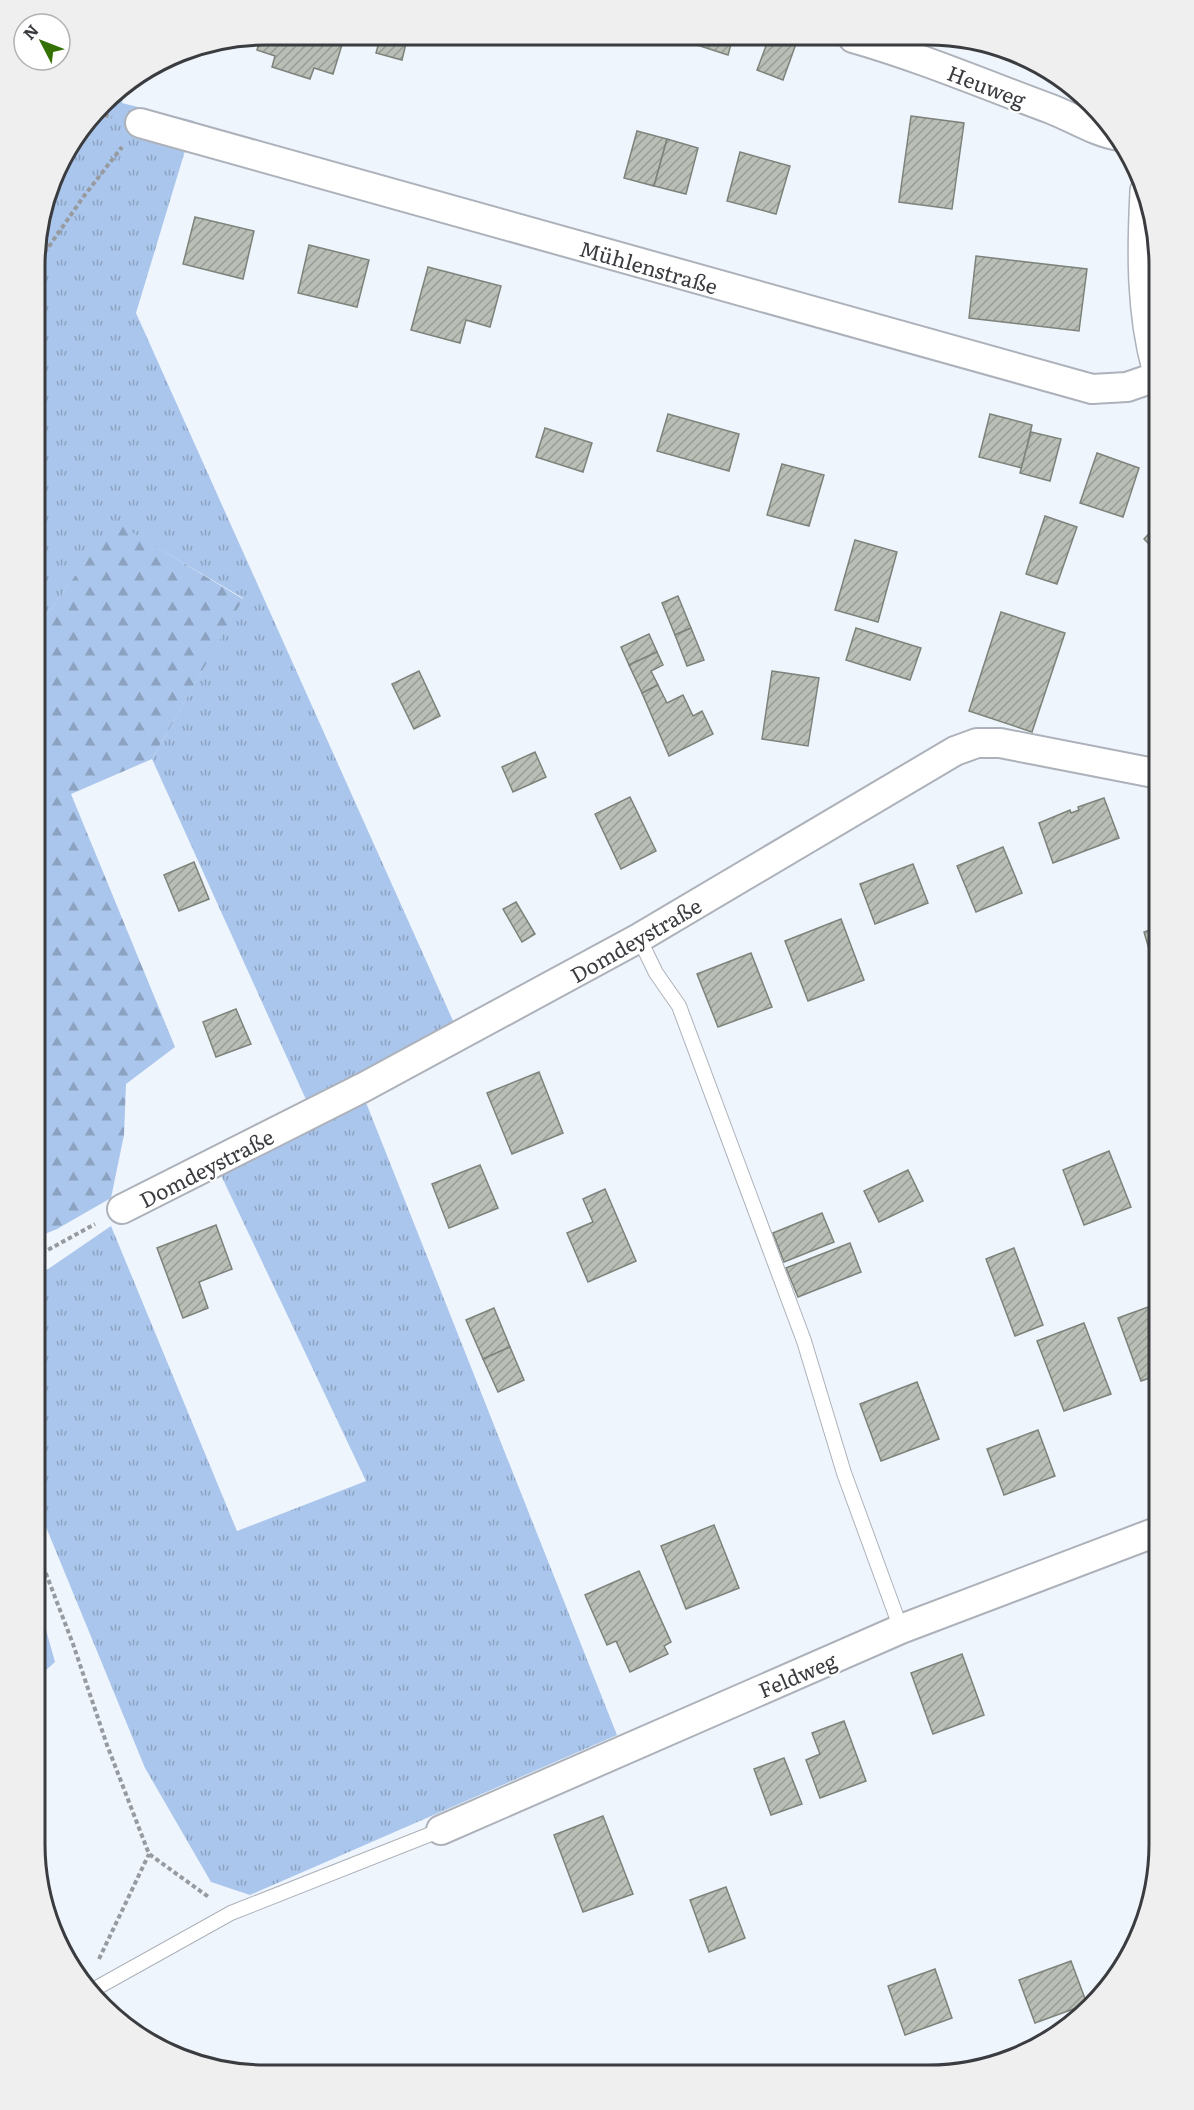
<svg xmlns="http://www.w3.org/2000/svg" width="1194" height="2110" font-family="Literata,serif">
<defs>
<pattern id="grass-tufts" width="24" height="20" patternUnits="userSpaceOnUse" patternTransform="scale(1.5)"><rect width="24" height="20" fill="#abc6ec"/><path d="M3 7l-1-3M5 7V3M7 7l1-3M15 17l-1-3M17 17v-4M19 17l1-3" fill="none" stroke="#8ca2c1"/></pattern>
<pattern id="forest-firs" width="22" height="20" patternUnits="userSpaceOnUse" patternTransform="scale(1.5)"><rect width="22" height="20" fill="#abc6ec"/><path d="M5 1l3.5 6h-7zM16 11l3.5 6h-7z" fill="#8ca2c1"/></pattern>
<pattern id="building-hatch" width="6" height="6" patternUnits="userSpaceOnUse" patternTransform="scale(1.5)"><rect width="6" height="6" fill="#b9beb6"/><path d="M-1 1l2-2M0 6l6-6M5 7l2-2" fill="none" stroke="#979c95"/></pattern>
</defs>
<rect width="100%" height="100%" fill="#eff5fd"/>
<g fill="url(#grass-tufts)">
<path d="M126 84 122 103 194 121 136 313 454 1023 308 1104 152 759 243 598 115 523 36 629V236L59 163 113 92Z"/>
<path d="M365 1100 617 1735 250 1895 211 1882 145 1768 46 1527 35 1475V1278L111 1226 237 1531 366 1481 219 1171Z"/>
</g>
<g fill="url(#forest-firs)">
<path d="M115 522 243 599 152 759 71 794 175 1047 126 1084 124 1135 111 1198 57 1229 35 1238 36 629Z"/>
<path d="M35 1590 55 1662 35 1680Z"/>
</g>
<g fill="url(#building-hatch)" stroke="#7d837b" stroke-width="1.5">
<path d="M266 34 345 35 333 74 314 68 310 79 272 67 275 56 257 50 261 35Z"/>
<path d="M381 35H408L402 60 376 53Z"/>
<path d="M696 37H733L728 55 694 44Z"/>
<path d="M769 38H788L797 41 783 80 757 70Z"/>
<path d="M911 116 964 123 952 209 899 202Z"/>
<path d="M637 131 667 139 654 186 624 178Z"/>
<path d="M667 139 698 148 686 194 654 186Z"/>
<path d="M740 152 790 166 776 214 727 201Z"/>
<path d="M195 217 254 231 243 279 183 264Z"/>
<path d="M309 245 369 260 357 307 298 293Z"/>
<path d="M976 256 1087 269 1079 331 969 318Z"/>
<path d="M428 267 501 286 490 327 466 320 460 343 411 330Z"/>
<path d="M668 414 739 434 729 471 657 451Z"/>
<path d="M990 414 1032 425 1022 468 979 457Z"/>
<path d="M545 428 592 443 583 472 536 457Z"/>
<path d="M1031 432 1061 439 1050 481 1020 473Z"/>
<path d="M1097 453 1139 468 1123 517 1080 503Z"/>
<path d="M782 464 824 475 809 526 767 515Z"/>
<path d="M1045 516 1077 527 1057 584 1026 574Z"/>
<path d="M1159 523V554L1144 539Z"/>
<path d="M855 540 897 552 878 622 835 610Z"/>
<path d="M678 596 691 628 675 635 662 603Z"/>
<path d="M1001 612 1065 633 1032 732 969 711Z"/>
<path d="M691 628 704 660 687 666 675 635Z"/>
<path d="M856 628 921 648 910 680 846 660Z"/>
<path d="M649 634 657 652 629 665 621 647Z"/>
<path d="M657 652 663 665 651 671 658 685 642 693 629 665Z"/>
<path d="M419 671 440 716 414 729 392 684Z"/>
<path d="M772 671 819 678 808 746 762 739Z"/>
<path d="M658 685 667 703 683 695 693 716 702 711 713 734 669 756 642 693Z"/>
<path d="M535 752 546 777 513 792 502 767Z"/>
<path d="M630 797 656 851 621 869 595 814Z"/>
<path d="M1104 798 1119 838 1053 863 1039 823 1070 810 1071 813 1079 810 1078 807Z"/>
<path d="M1003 847 1022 893 976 912 957 866Z"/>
<path d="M194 862 209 899 179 911 164 875Z"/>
<path d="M913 864 928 903 875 924 860 884Z"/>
<path d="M1159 901V953L1151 956 1144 932 1156 928 1149 904Z"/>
<path d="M516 902 535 934 522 942 503 909Z"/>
<path d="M841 919 864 980 808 1001 785 941Z"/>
<path d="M751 953 772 1007 718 1027 697 974Z"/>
<path d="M236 1009 251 1044 216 1057 203 1022Z"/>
<path d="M539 1072 563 1133 512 1154 487 1093Z"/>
<path d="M1109 1151 1131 1207 1084 1225 1063 1170Z"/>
<path d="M480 1165 498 1208 449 1228 432 1184Z"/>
<path d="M908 1170 923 1201 879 1222 864 1191Z"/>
<path d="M605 1189 636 1261 588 1282 567 1233 593 1222 583 1199Z"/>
<path d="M822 1213 834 1242 784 1262 773 1233Z"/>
<path d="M216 1225 232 1269 199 1282 208 1308 183 1318 157 1248Z"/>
<path d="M850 1243 861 1272 798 1297 786 1268Z"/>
<path d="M1014 1248 1043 1325 1015 1336 986 1259Z"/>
<path d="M1159 1303V1375L1141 1381 1118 1318Z"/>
<path d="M494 1308 510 1347 483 1359 466 1320Z"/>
<path d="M1084 1323 1111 1394 1064 1411 1037 1341Z"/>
<path d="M510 1347 524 1380 498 1392 483 1359Z"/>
<path d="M917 1382 939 1439 881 1461 860 1404Z"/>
<path d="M1038 1430 1055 1476 1004 1495 987 1449Z"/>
<path d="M714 1525 739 1588 686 1609 661 1546Z"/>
<path d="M639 1571 671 1642 664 1646 668 1654 630 1672 616 1641 607 1645 585 1595Z"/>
<path d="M962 1654 984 1715 933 1734 911 1673Z"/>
<path d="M844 1721 866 1781 820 1798 806 1760 820 1754 812 1733Z"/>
<path d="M784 1758 802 1804 771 1815 754 1769Z"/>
<path d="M603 1816 633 1894 583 1912 554 1835Z"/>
<path d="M726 1887 745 1938 709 1952 690 1900Z"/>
<path d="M1071 1961 1087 2004 1035 2023 1019 1980Z"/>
<path d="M935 1969 952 2018 905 2035 888 1986Z"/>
</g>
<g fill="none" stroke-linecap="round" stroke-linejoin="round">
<g stroke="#adb2ba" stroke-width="16">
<g id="lane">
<path d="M639 938 656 973 679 1006 804 1341 844 1473 901 1629"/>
<path d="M91 1991 231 1913 441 1830"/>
</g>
</g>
<g stroke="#adb2ba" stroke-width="32">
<g id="street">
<path d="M853 38C920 57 986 85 1051 109 1074 118 1095 132 1119 136"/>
<path d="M140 123 1092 389 1127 387 1159 376"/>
<path d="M122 1209 364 1087 639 938 955 751 977 743H1000L1159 774"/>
<path d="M441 1830 901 1629 1159 1531"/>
</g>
</g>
<g stroke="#adb2ba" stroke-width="36">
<path id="secondary" d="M1147 191C1144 251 1143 311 1159 369"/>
</g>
<g stroke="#979ba0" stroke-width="4" stroke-dasharray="4.5 3" stroke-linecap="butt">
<path d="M97 113 112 117"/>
<path d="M36 265 84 196 122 147"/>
<path d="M35 1257 95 1224"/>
<path d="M35 1545 73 1644 107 1745 149 1854 210 1898"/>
<path d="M99 1959 149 1854"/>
</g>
<use href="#lane" stroke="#fff" stroke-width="14"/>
<use href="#street" stroke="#fff" stroke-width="28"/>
<use href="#secondary" stroke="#fff" stroke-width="33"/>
</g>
<g text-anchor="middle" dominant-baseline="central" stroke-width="4.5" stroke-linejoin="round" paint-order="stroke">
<g font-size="21" fill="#3a3c3f" stroke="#fff">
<text transform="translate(987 85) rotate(21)">Heuweg</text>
<text transform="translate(649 266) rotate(16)">Mühlenstraße</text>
<text transform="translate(635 939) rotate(-30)">Domdeystraße</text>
<text transform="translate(206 1167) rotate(-27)">Domdeystraße</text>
<text transform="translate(797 1674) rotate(-23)">Feldweg</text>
</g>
</g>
<path d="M0 0H1194V2110H0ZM266 45H928A221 221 0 0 1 1149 266V1844A221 221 0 0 1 928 2065H266A221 221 0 0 1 45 1844V266A221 221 0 0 1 266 45Z" fill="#efeff0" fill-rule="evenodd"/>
<path fill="none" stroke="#3a3c3f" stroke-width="3" d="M266 45H928A221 221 0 0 1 1149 266V1844A221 221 0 0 1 928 2065H266A221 221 0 0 1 45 1844V266A221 221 0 0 1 266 45Z"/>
<g transform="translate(42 42) rotate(312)"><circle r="28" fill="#ffffff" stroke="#b0b1b2" stroke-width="1.5"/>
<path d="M0-4.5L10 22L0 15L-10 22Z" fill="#347103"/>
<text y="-9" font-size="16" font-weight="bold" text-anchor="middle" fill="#3a3c3f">N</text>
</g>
</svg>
